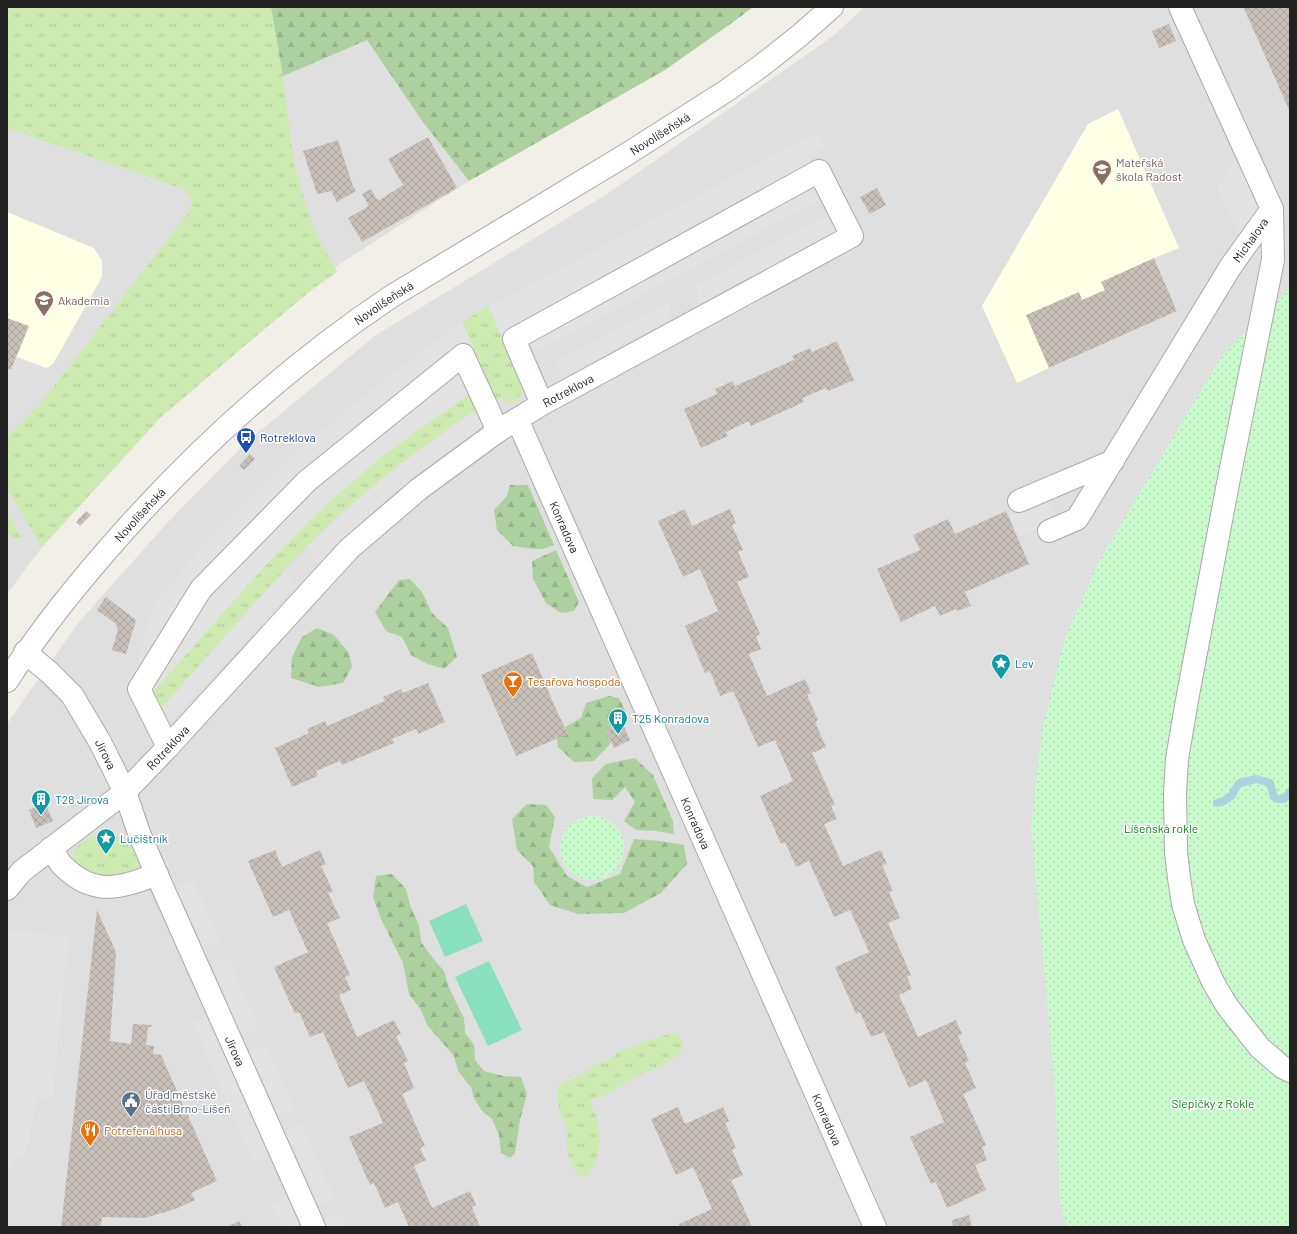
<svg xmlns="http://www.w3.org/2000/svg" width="1297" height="1234" font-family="Barlow,sans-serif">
<defs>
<pattern id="grass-tufts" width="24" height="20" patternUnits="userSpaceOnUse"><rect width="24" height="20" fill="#cdebb0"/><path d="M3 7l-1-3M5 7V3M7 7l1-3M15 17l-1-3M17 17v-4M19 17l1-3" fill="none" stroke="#b0c997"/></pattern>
<pattern id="forest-firs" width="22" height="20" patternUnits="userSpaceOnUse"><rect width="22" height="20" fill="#add19e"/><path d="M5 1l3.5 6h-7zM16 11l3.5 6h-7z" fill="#95b388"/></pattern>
<pattern id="park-dots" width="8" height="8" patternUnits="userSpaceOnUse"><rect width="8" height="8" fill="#c8facc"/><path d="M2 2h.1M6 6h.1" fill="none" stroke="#acd6af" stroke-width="1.8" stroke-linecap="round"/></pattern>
<pattern id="building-cross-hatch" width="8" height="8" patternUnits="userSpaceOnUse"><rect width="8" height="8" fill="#c7bfb8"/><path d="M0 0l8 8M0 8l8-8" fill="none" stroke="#aba49e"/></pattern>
</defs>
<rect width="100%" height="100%" fill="#f2efe9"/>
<g fill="#e0dfdf">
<path d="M7 7H753L736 20 665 70 469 181 335 267 337 272 314 288 255 337 161 417 42 547 7 594Z"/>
<path d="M864 7H1290V1227H7V725L9 721 78 623 167 523 249 440 376 335 610 192 833 36Z"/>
</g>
<g fill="#ffffe5">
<path d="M1118 109 1179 248 1154 258 1177 311 1049 368 1017 383 982 306 1088 124Z"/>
<path d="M7 212 94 248 102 261V277L53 364 49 367 46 368 17 357 11 370 7 368Z"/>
</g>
<g fill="url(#grass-tufts)">
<path d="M7 7H271L283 76 295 169 313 227 337 272 314 288 255 337 161 417 42 547 7 488V437L41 403 192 208 191 198 183 189 7 128Z"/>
<path d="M488 306 519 377 522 392 515 404 495 397 462 322Z"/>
<path d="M471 391 477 409C432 441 387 473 345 510 278 572 219 644 158 712L149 696C207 630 264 563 328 503 372 461 422 427 471 391Z"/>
<path d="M7 512 23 542 7 534Z"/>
<path d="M101 834H110L127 840 137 849 140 862 138 869 132 874 110 876 97 874 84 869 75 862 72 854C78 842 89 838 101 834Z"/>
<path d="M671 1033 679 1036 684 1044 680 1053 664 1065 638 1075 604 1096 590 1100 597 1118 600 1136 597 1160 587 1177 579 1176 573 1167 567 1151V1130L559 1111 556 1091 563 1082 577 1077 597 1064 610 1060 621 1050 635 1047 647 1040 657 1038Z"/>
</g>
<g fill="url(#forest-firs)">
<path d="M271 7H753L736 20 665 70 469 181 423 122 367 40 283 76Z"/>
<path d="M510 485H528L554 545 543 549H533L513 546 497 530 494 510 507 496Z"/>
<path d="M556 550 579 602 574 611 561 613 546 603 533 579 532 561Z"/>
<path d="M410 579 422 592 432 613 448 628 457 657 444 669 428 664 411 655 402 637 386 631 375 612 399 580Z"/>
<path d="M317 628 334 635 349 653 352 667 343 683 319 687 291 678 292 657 302 637Z"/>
<path d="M609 696 619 698 626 713 622 722 606 730 611 743 594 761 574 762 558 747 557 738 568 734 565 727 581 718 586 703Z"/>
<path d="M635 758 653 775 673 821 674 834 656 831 636 830 624 821 635 802 625 787 612 800 593 799 592 778 606 764Z"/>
<path d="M527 804 546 805 555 817 549 847 567 876 587 887 620 874 634 839 660 841 684 845 687 864 661 893 624 913 578 914 550 905 534 882 533 866 517 850 512 819Z"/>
<path d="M392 874 406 889 410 905 419 925 421 942 432 957 444 971 449 988 464 1018 465 1033 474 1045 475 1060 484 1071 503 1076 521 1077 527 1094 520 1120 515 1153 510 1158 501 1153 499 1135 492 1119 482 1111 474 1098 471 1087 458 1071 454 1056 427 1025 421 1010 409 994 403 963 381 919 373 897 376 876Z"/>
</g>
<g fill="url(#park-dots)">
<path d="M1290 288V1227H1067L1060 1202 1055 1088 1031 825 1042 730 1064 641 1099 561 1223 354Z"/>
<circle cx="592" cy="848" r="32"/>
</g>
<g fill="#88e0be">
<path d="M466 904 483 941 445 957 429 921Z"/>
<path d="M489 961 522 1030 488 1046 455 977Z"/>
</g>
<g fill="#e2e2e2">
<path d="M817 132 825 147 809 156 828 195 514 364 489 307Z"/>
<path d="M1237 157 1260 158 1283 209 1273 260 1245 247 1218 187Z"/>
<path d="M834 211 843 228 698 304 697 285Z"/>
<path d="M669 302 671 319 562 377 555 362Z"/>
<path d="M462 322 488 381 386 453 329 502 266 565 149 696 130 689 155 602 219 528 289 457 382 382Z"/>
<path d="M477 409 484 426 409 480 357 525 317 564 308 546 346 510 399 465Z"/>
<path d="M1048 500 1056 521 1019 537 1010 516Z"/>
<path d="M285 570 294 587 167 727 158 712Z"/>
<path d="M193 880 220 940 203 947 176 887Z"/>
<path d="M7 929 69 938 52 1099 36 1098 26 1157 14 1155 10 1172H7Z"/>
<path d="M227 956 259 1029 225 1043 231 1058 266 1044 294 1109 260 1124 265 1139 300 1123 335 1199 299 1214 305 1227H282L271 1204 311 1186 294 1145 254 1163 193 1023 231 1007 211 963Z"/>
<path d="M340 1213 346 1227H307Z"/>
</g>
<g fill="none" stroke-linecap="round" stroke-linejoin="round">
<path stroke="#aad3df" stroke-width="8" d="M1217 803 1224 801 1231 796 1237 786 1240 783 1256 779 1270 783 1274 797 1278 799H1284L1290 792"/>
</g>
<g fill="url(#building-cross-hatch)">
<path d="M1243 7H1290V112L1246 13Z"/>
<path d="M1169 24 1176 41 1159 48 1152 31Z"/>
<path d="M428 137 457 188 362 242 348 218 369 206 362 194 371 189 378 201 403 185 388 159Z"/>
<path d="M338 140 353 186 356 191 337 202 331 191 317 194 303 151Z"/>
<path d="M877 188 886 205 870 214 860 197Z"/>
<path d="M1154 258 1177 311 1049 368 1026 315 1079 292 1082 300 1105 290 1101 282Z"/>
<path d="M7 313 9 314 7 318 29 326 11 370 7 368Z"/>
<path d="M837 341 854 380 828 391 826 388 802 398 804 402 751 426 749 421 726 432 728 436 701 448 684 409 717 394 715 389 733 381 735 386 794 360 792 356 810 348 812 352Z"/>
<path d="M250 454 255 459 244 470 239 466Z"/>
<path d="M685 509 692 526 730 509 736 523 732 525 743 550 738 552 749 577 737 582 760 634 756 636 761 649 749 654 767 696 805 679 811 693 807 695 818 720 815 722 826 747 812 753 835 805 831 806 837 819 824 824 843 866 881 850 887 864 882 865 893 891 889 892 900 918 888 923 911 975 907 977 912 989 899 995 918 1037 956 1020 962 1034 958 1036 969 1061 965 1063 976 1088 963 1094 986 1145 982 1147 987 1160 975 1165 986 1190 947 1208 936 1182 931 1184 910 1137 944 1122 926 1080 909 1088 884 1032 871 1037 860 1012 856 1014 835 967 869 952 850 910 834 917 809 861 796 867 785 842 781 844 760 796 793 781 775 740 758 747 733 691 720 696 710 671 705 673 685 626 718 611 700 569 683 577 658 521Z"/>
<path d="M86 511 91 515 80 526 76 522Z"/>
<path d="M1006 511 1029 564 965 592 971 606 957 611 956 609 940 616 935 606 901 622 877 569 920 550 913 535 948 519 955 534Z"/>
<path d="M106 597 136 620 126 654 112 650 118 630 116 624 97 610Z"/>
<path d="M532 653 555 707 568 734 516 756 481 675Z"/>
<path d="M428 683 445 722 418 734 416 729 392 739 394 743 342 765 340 761 316 771 318 776 292 787 275 748 309 733 307 729 325 721 327 726 385 701 383 697 401 689 403 693Z"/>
<path d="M622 722 630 740 614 748 606 730Z"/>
<path d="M45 803 53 821 36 828 29 810Z"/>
<path d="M275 850 282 867 320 850 326 864 321 866 333 891 328 893 340 918 327 923 350 975 345 977 351 990 339 995 357 1037 394 1020 401 1034 396 1036 408 1061 404 1063 414 1088 402 1094 425 1146 420 1148 426 1160 414 1166 432 1208 470 1191 476 1205 472 1207 480 1227H409L398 1202 385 1208 374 1183 370 1185 349 1137 383 1123 375 1105 364 1081 348 1088 323 1032 310 1037 299 1012 295 1014 274 967 308 952 289 910 273 917 248 861Z"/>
<path d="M97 910 116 952 110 1041 131 1044 133 1024 152 1025 151 1027H148L146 1045 154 1046 153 1054 161 1055 217 1181 191 1193 195 1200 178 1208 162 1213 144 1218 102 1217 101 1227H61Z"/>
<path d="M678 1107 685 1124 723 1107 729 1121 725 1123 736 1148 732 1150 743 1175 731 1180 752 1227H680L679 1224 712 1209 693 1167 676 1175 651 1119Z"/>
<path d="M969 1215 972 1227H953L952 1220Z"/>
<path d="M239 1221 242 1227H227Z"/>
</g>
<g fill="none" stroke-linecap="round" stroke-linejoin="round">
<g stroke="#a9a9a9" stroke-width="24">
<g id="minor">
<path d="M1272 209 1273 260 1230 473 1187 700 1177 759 1175 793 1176 852 1179 878 1183 904 1194 940 1213 982 1227 1006 1260 1048 1282 1067 1290 1071"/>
<path id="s1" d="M517 419 875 1227"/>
<path d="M1019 501 1113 461"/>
<path id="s2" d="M1049 531 1077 519 1231 266 1272 209 1180 7"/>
<path id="s3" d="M25 652 50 673 72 695 100 742 125 792 139 833 161 884 314 1227"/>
<path id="s4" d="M7 681C41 628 82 578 124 531 204 442 293 362 392 296L624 156 726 91 761 66 799 36 832 7"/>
<path d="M168 747 139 689 201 589 307 481 463 355 498 431"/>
<path d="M51 848C55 854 58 861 63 866 94 897 121 888 157 874"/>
<path id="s5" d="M7 889 22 871 125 792 168 747 349 549 419 489 498 431 542 404 852 236 819 171 514 339 542 404"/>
</g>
</g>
<use href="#minor" stroke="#fff" stroke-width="22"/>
</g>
<defs>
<g id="school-pin" transform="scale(1)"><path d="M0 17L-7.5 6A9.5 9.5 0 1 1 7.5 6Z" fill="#8d6e63" stroke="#fff"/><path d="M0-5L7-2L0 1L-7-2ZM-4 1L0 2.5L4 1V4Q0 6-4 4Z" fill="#fff"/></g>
<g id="bus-pin" transform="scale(1)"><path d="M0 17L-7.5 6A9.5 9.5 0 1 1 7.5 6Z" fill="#1a4fb4" stroke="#fff"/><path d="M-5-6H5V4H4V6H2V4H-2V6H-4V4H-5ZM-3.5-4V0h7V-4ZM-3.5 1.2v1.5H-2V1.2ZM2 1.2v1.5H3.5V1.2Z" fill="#fff"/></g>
<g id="sight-pin" transform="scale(1)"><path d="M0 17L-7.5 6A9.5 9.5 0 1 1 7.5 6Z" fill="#0f9aa8" stroke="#fff"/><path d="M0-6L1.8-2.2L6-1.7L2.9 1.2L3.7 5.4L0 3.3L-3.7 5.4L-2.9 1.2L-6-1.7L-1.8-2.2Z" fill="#fff"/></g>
<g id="bar-pin" transform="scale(1)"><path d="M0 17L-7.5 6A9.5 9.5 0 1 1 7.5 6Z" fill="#e8710a" stroke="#fff"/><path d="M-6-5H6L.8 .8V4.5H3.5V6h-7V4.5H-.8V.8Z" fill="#fff"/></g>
<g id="building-pin" transform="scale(1)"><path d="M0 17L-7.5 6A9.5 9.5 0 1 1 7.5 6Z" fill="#0f9aa8" stroke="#fff"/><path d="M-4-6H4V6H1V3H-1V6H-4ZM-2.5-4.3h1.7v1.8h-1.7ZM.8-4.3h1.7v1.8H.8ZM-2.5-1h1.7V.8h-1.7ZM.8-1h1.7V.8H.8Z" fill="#fff"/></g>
<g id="civic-pin" transform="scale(1)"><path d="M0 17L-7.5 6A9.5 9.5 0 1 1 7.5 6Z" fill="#5c6f8a" stroke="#fff"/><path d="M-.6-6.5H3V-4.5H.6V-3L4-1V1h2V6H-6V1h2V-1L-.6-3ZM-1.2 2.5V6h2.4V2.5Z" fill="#fff"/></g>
<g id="restaurant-pin" transform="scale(1)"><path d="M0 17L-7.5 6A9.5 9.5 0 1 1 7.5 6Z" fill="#e8710a" stroke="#fff"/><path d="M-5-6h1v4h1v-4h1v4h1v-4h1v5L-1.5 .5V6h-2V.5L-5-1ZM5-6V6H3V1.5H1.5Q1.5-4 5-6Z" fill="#fff"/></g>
</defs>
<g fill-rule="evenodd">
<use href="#school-pin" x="1102" y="169"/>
<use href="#school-pin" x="44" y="300"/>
<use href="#bus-pin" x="246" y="437"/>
<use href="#sight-pin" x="1001" y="663"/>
<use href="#bar-pin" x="513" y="681"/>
<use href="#building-pin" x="618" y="718"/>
<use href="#building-pin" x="41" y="799"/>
<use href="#sight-pin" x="106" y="838"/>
<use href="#civic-pin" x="131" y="1101"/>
<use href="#restaurant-pin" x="90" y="1130"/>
</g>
<g text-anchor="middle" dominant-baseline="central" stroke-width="3" stroke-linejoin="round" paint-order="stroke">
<g font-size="12" fill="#222" stroke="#fff">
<text stroke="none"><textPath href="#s4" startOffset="861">Novolíšeňská</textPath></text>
<text stroke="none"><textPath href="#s2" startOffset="359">Michalova</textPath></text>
<text stroke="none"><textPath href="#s4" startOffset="537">Novolíšeňská</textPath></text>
<text stroke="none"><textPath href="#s5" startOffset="755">Rotreklova</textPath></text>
<text stroke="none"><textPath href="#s4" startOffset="213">Novolíšeňská</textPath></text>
<text stroke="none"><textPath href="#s1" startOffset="118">Konradova</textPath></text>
<text stroke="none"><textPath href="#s5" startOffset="215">Rotreklova</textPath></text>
<text stroke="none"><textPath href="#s3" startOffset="132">Jírova</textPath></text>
<text stroke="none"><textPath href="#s1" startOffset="442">Konradova</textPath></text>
<text stroke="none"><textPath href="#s3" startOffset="456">Jírova</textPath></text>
<text stroke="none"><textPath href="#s1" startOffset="766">Konradova</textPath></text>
</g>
<g font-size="12" fill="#785e54" stroke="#fff" text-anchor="start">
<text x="1116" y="162">Mateřská<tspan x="1116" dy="14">škola Radost</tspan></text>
<text x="58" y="300">Akademia</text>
</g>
<g font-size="12" fill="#164399" stroke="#fff" text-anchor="start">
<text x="260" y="437">Rotreklova</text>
</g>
<g font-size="12" fill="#0d838f" stroke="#fff" text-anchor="start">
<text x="1015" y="663">Lev</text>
<text x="632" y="718">T25 Konradova</text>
<text x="55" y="799">T28 Jírova</text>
<text x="120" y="838">Lučištník</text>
</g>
<g font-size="12" fill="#c56008" stroke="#fff" text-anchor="start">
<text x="527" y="681">Tesařova hospoda</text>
<text x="104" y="1130">Potrefená husa</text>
</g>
<g font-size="12" fill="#0c8416" stroke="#fff">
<text x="1161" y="828">Líšeňská rokle</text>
<text x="1213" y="1103">Slepičky z Rokle</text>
</g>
<g font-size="12" fill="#4e5e75" stroke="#fff" text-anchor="start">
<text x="145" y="1094">Úřad městské<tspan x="145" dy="14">části Brno-Líšeň</tspan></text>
</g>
</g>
<rect width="1297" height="1234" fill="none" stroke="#222222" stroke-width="16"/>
</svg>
